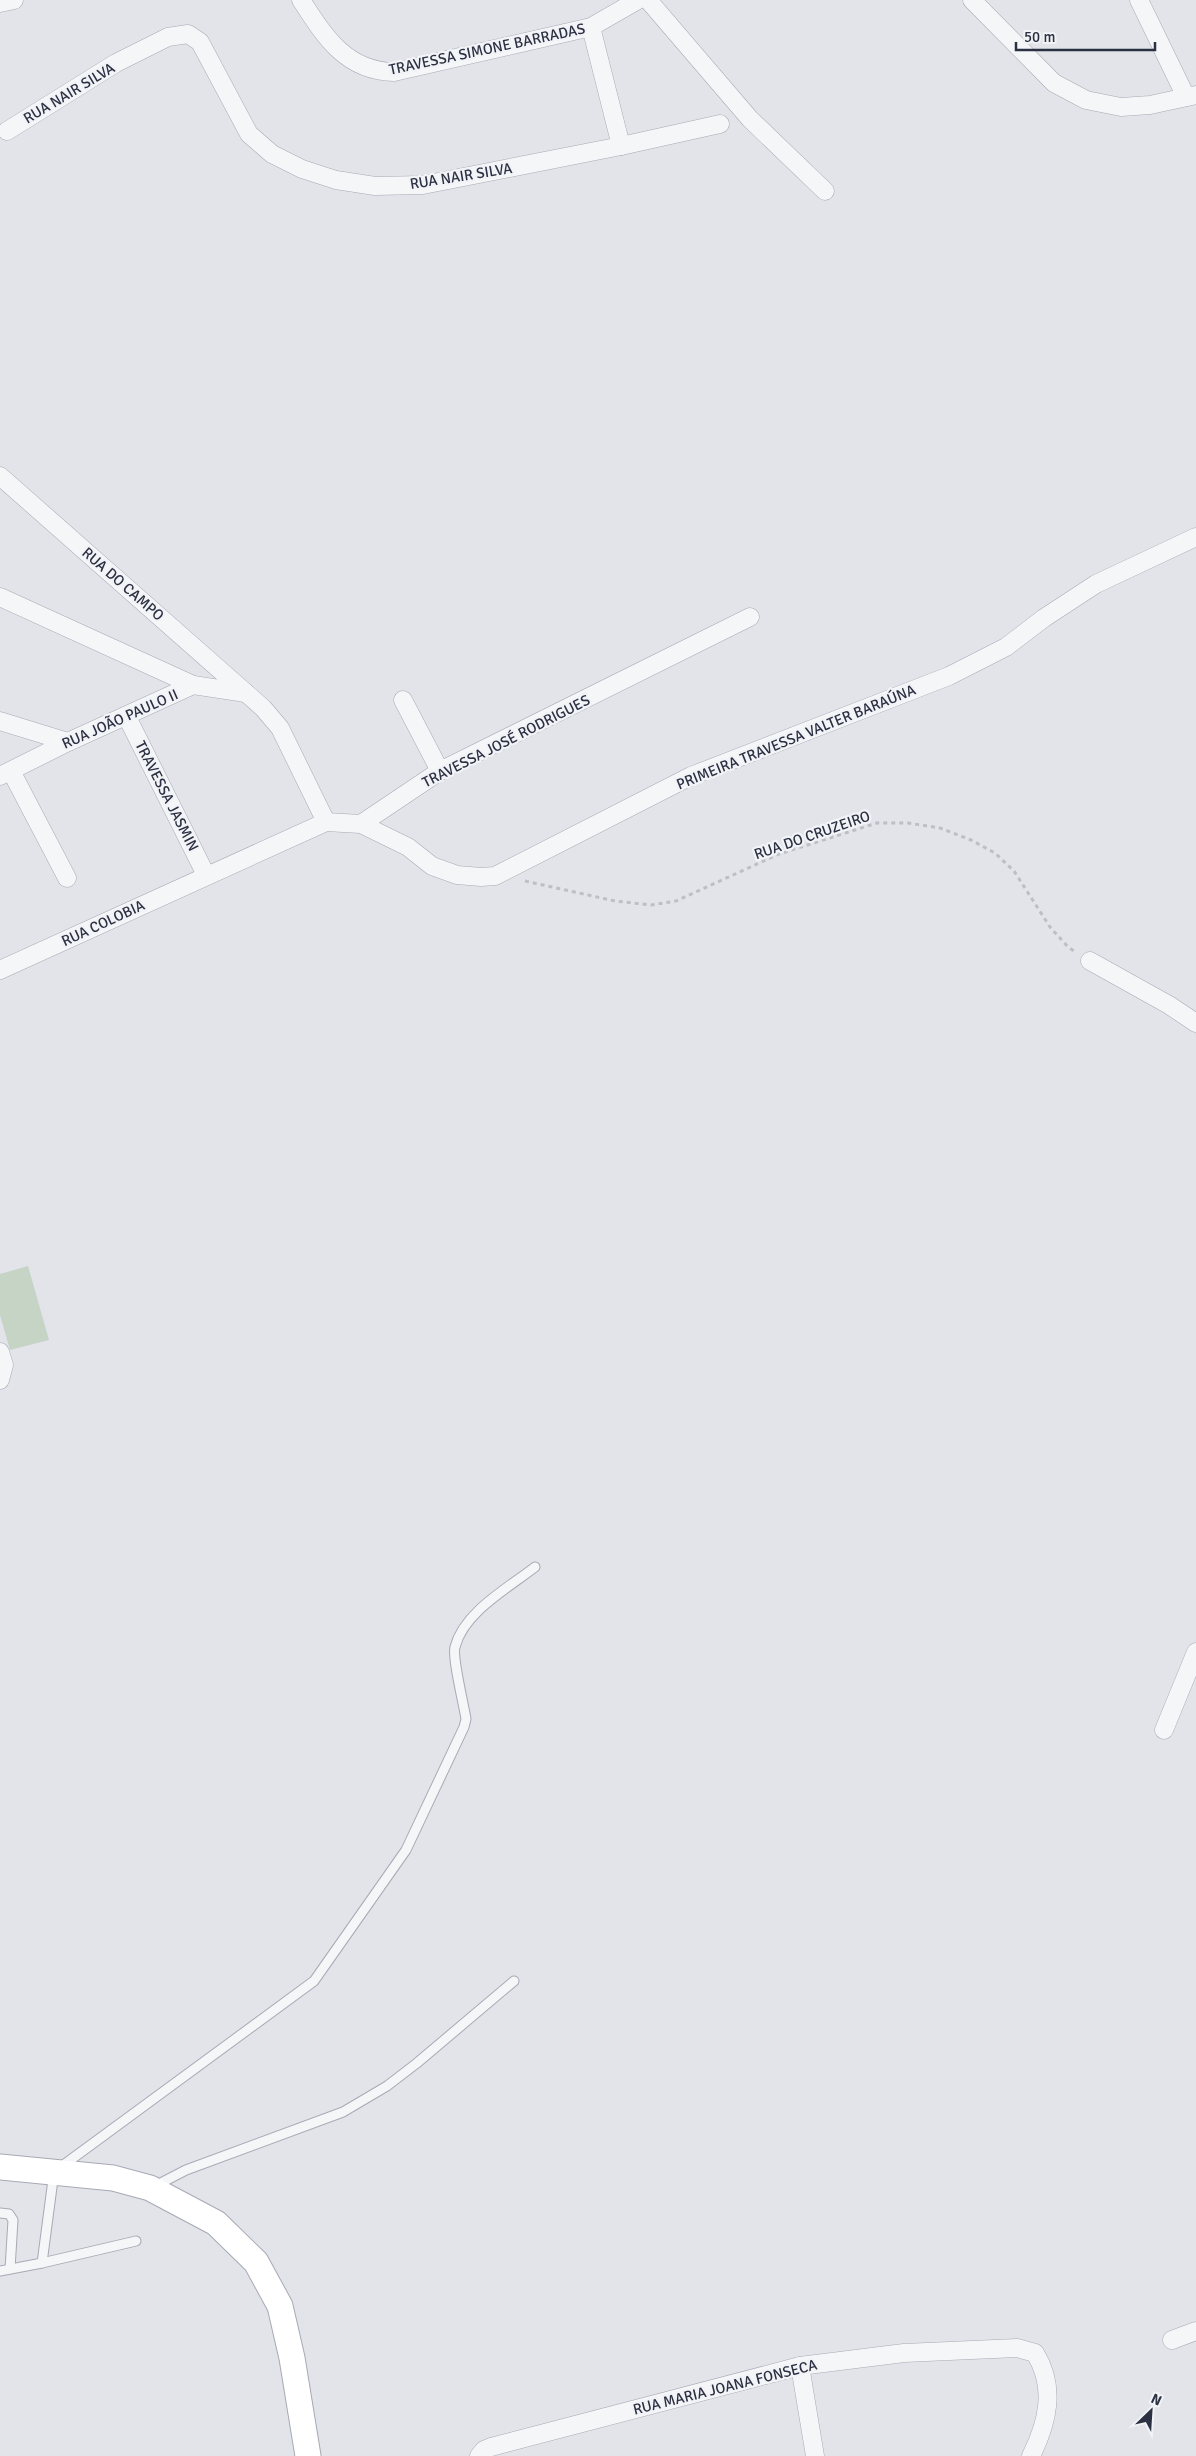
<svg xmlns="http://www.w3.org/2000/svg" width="1196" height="2456" font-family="Signika,sans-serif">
<rect width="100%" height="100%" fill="#e2e4ea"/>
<path fill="#c5d4c4" d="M28 1266 49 1340 10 1350 0 1315V1274Z"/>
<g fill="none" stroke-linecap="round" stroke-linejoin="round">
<g stroke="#a7aab4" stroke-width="11">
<g id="lane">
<path d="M155 2186 186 2170 343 2112 387 2086 417 2063 514 1981"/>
<path d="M0 2213 9 2214 13 2220 10 2269"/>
<path d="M42 2263 136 2241"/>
<path d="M0 2271 42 2263 54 2172 314 1981 406 1850 464 1727 466 1719C464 1705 452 1658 455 1647 464 1612 508 1588 535 1567"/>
</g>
</g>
<g stroke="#a7aab4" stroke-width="19">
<g id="street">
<path d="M301 0C325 37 346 71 394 72L591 27 638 0"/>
<path d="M648 0 750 119 825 191"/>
<path d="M972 0 1054 83 1086 100 1121 107 1150 105 1196 95"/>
<path d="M1139 0 1186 97"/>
<path d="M0 3 14 0"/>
<path d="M591 27 621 146"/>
<path d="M7 131 116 63 168 37 188 34 200 42 249 134 272 154 302 169 336 180 375 186 423 185 621 146 720 124"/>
<path d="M0 476 263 708 280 728 326 822"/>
<path d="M0 597 193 685"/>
<path d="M403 700 440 771"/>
<path d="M127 717 206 875"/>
<path d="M0 721 68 742"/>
<path d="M11 771 67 878"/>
<path d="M0 776 68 742 193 685 246 693"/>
<path d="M361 824 408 847 432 866 457 875 481 877 495 876 691 776 949 676 1006 647 1044 618 1096 584 1196 537"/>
<path d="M1090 961 1169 1005 1196 1023"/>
<path d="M0 970 326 822 361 824 440 771 750 617"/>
<path d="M0 1352 4 1365 0 1380"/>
<path d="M1164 1730 1196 1652"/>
<path d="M1172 2340 1196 2331"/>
<path d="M800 2366 815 2456"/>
<path d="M479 2456 484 2450 491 2447 800 2366 904 2353 1017 2348 1035 2353C1056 2387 1048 2422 1031 2456"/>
</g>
</g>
<g stroke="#a7aab4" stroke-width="27">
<path id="secondary" d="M0 2167 113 2178 150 2188 216 2223 256 2262 280 2306 292 2358 308 2456"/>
</g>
<path stroke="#bcbfc5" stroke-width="3" stroke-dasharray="4 4" stroke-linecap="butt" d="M525 881 615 901 651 905 676 901 779 854 877 823H908L940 828 971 840 995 853 1014 871 1050 927 1068 947 1077 953"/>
<use href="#lane" stroke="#f5f6f8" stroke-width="9"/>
<use href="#street" stroke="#f5f6f8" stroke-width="18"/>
<use href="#secondary" stroke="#fff" stroke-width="25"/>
</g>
<g text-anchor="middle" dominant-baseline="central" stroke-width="4.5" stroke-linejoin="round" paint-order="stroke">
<g font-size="15" fill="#2b3042" stroke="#f2f3f7">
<text transform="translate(487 49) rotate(-12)">TRAVESSA SIMONE BARRADAS</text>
<text transform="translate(69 93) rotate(-31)">RUA NAIR SILVA</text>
<text transform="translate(461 176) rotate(-9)">RUA NAIR SILVA</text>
<text transform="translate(123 584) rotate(41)">RUA DO CAMPO</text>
<text transform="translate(120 719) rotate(-24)">RUA JOÃO PAULO II</text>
<text transform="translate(796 737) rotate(-22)">PRIMEIRA TRAVESSA VALTER BARAÚNA</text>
<text transform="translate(506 741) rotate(-27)">TRAVESSA JOSÉ RODRIGUES</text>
<text transform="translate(167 796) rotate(63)">TRAVESSA JASMIN</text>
<text transform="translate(812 835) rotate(-19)">RUA DO CRUZEIRO</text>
<text transform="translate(103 923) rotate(-25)">RUA COLOBIA</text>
<text transform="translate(725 2387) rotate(-14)">RUA MARIA JOANA FONSECA</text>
</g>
</g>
<g transform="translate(1151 2411) rotate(25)" stroke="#f2f3f7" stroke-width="4" paint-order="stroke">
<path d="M0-4L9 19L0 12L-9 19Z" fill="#2b3042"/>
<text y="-8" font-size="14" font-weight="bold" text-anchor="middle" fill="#2b3042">N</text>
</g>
<path d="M1016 42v8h139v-8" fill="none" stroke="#2b3042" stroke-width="2.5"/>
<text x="1024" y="42" font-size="15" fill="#2b3042" stroke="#f2f3f7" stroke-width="4" paint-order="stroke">50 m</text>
</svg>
